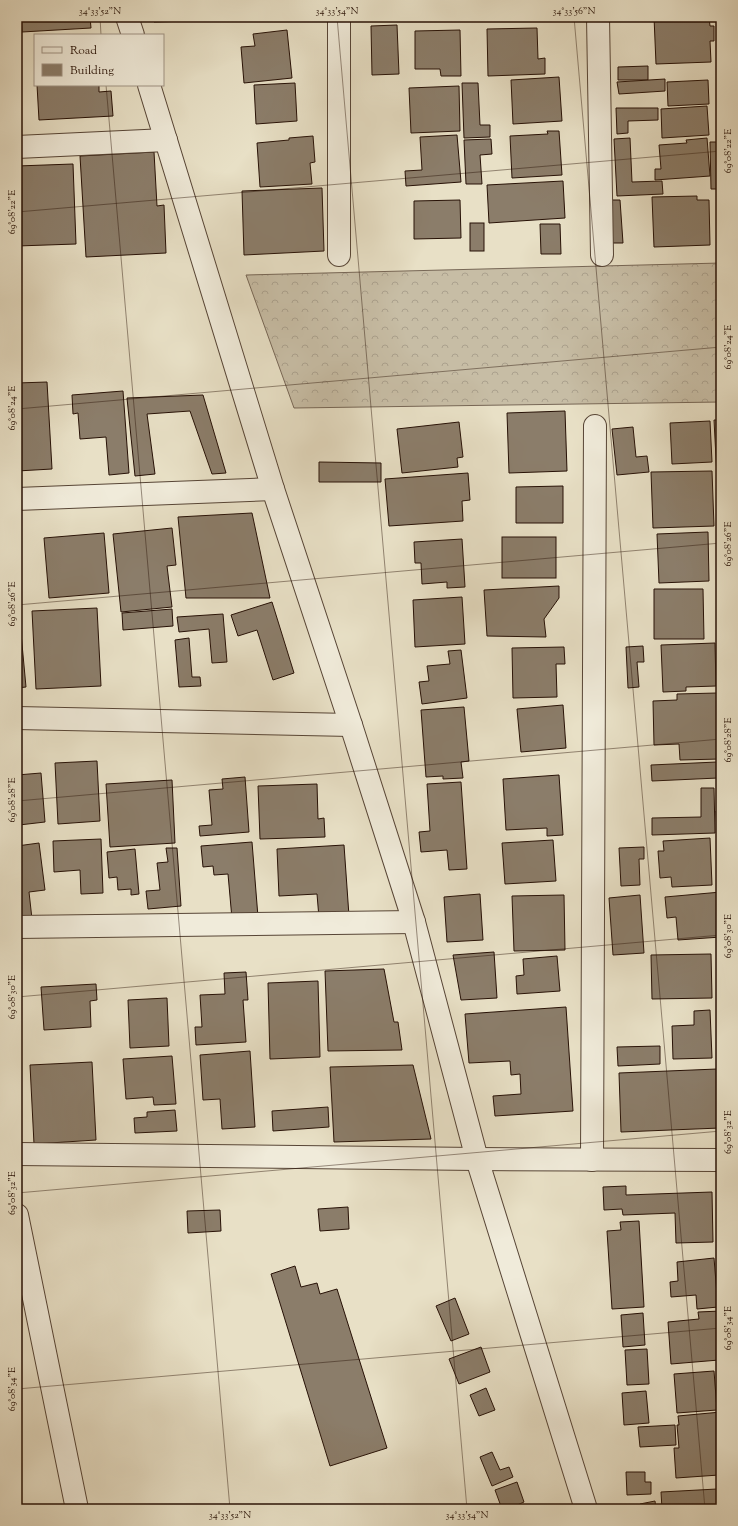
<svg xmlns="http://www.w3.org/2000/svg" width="738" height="1526" font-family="'Sorts Mill Goudy',serif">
<defs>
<pattern id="forest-crowns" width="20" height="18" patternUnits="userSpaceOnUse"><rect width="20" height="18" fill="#c7bda5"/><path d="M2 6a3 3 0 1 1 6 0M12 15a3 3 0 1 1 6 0" fill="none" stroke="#aba18d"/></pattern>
</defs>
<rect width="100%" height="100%" fill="#e8e0c6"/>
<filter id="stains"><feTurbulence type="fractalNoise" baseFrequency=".005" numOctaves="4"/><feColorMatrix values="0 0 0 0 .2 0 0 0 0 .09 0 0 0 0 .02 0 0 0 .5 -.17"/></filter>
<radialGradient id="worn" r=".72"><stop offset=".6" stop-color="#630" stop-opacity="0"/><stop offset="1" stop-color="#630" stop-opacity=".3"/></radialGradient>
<path fill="url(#forest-crowns)" stroke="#776756" d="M721 263V402L294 408 246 275Z"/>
<g fill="#8b7d6a" stroke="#271106">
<path d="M21 17H90L91 28 22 32Z"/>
<path d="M152 17H190V21L154 22Z"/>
<path d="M654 17H709L710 26H714V41H710L711 62 656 64Z"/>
<path d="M397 25 399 74 372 75 371 26Z"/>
<path d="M537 28 538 59 545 58V74L488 76 487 29Z"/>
<path d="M287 30 292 78 244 83 241 47 255 46 253 34Z"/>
<path d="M460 30 461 76H441L440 69H415V31Z"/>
<path d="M648 66V80H618V67Z"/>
<path d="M559 77 562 121 513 124 511 80Z"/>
<path d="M665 79V91L619 94 617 82Z"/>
<path d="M708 80 709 104 668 106 667 82Z"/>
<path d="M295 83 297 121 256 124 254 85Z"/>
<path d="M462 83H478L480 125H490V137L464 138Z"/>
<path d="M717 84H721V111H718Z"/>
<path d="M37 85H99V92L111 91 113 116 39 120Z"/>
<path d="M459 86 460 131 411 133 409 88Z"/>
<path d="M707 106 709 135 662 138 661 109Z"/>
<path d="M616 108H658V120L628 121V133L617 134Z"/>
<path d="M547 131H559L562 175 512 178 510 136 548 134Z"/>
<path d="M457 135 461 182 406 186 405 171 422 170 420 137Z"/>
<path d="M313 136 315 162 310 163 312 184 260 187 257 143 289 140V138Z"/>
<path d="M630 138 632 182 662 181 663 194 617 196 614 139Z"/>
<path d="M707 138 710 176 655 180V169H661L659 145 687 143 686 140Z"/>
<path d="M491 139 492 154 480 155 482 184H466L464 140Z"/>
<path d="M710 142H721V189H711Z"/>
<path d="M154 152 157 206 164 205 166 253 86 257 80 156Z"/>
<path d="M73 164 76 244 17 246V166Z"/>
<path d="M563 181 565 218 489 223 487 185Z"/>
<path d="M322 188 324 251 244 255 242 191Z"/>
<path d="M697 196V200H709L710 245 654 247 652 197Z"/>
<path d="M460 200 461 238 414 239V201Z"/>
<path d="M608 200H620L623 243H611Z"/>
<rect x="470" y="223" width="14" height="28"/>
<path d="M540 224H560L561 254H541Z"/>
<path d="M47 382 52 469 17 471V383Z"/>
<path d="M123 391 129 473 109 475 106 437 80 439 78 413 73 414 72 395Z"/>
<path d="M203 395 226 473 212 474 190 411 147 414 155 474 135 476 127 398Z"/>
<path d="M565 411 567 471 509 473 507 413Z"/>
<path d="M714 420H721V476L717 477Z"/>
<path d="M710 421 712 462 672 464 670 423Z"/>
<path d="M459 422 463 457 457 458 458 467 402 473 397 429Z"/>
<path d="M633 427 636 457 647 456 649 472 617 475 612 429Z"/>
<path d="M319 462 381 463V482H319Z"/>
<path d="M712 471 714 526 653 528 651 472Z"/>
<path d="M468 473 470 500 462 501 463 521 389 526 385 479Z"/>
<path d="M563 486V523H516V487Z"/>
<path d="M252 513 270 598H186L178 517Z"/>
<path d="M172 528 176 565 167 566 172 607 121 612 113 534Z"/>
<path d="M708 532 709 581 659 583 657 534Z"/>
<path d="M104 533 109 593 49 598 44 538Z"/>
<rect x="502" y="537" width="54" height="41"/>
<path d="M462 539 465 587 447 588V582L422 584 421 563H415L414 542Z"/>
<path d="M559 586V598L544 619 546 637 487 636 484 590Z"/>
<path d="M654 589H703L704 639H654Z"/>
<path d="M462 597 465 644 415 647 413 600Z"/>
<path d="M272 602 294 673 273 680 257 630 238 636 231 615Z"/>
<path d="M97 608 101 686 36 689 32 611Z"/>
<path d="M172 609 173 626 123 630 122 613Z"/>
<path d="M17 612H19L26 687 17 688Z"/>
<path d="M223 614 227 662 212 663 209 629 179 632 177 617Z"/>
<path d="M189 638 192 677H200L201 686 179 687 175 640Z"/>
<path d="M715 643 716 686 686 687V691L663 692 661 645Z"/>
<path d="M643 646 644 662H637L639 687 628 688 626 647Z"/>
<path d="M564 647 565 664H556L557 697 513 698 512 648Z"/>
<path d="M461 650 467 698 422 704 419 682 429 681 427 666 450 664 448 651Z"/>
<path d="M717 693 720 759 680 760 679 744 654 745 653 701 677 700V694Z"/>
<path d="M563 705 566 748 521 752 517 709Z"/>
<path d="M464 707 469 761 461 762 463 778 443 779V776L426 777 421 710Z"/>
<path d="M97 761 100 821 58 824 55 763Z"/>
<path d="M717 762 718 778 652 781 651 765Z"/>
<path d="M41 773 45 822 19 825 17 799V775Z"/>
<path d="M559 775 563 835 547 836V828L506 830 503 779Z"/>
<path d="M245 777 249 832 200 836 199 826 212 825 209 790 223 789 222 779Z"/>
<path d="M172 780 175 843 110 847 106 784Z"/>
<path d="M461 782 467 869 449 870 447 850 421 852 419 832 430 831 427 784Z"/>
<path d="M317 784 318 819 324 818 325 837 260 839 258 786Z"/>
<path d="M701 788H714L715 833 652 835V818L701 817Z"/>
<path d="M716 811H721V834H717Z"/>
<path d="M710 838 712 885 672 887 671 877 660 878 658 851H664L663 841Z"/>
<path d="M101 839 103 893 81 894 80 870 54 872 53 841Z"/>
<path d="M553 840 556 881 505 884 502 843Z"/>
<path d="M252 842 258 917 232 919 228 874 214 875 213 866 203 867 201 846Z"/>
<path d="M39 843 45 890 29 892 32 919 17 921V846Z"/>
<path d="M344 845 349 916 319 918 317 894 279 896 277 849Z"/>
<path d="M644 847V859H639L640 885 621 886 619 848Z"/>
<path d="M166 848H177L181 906 148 909 146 891 160 890 157 863 168 862Z"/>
<path d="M135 849 139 894 131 895V889L118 890 117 877 109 878 107 852Z"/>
<path d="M721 892V937L678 940 676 917 667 918 665 897Z"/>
<path d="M480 894 483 940 447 942 444 897Z"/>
<path d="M564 895 565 950 514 951 512 896Z"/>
<path d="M640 895 644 953 613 955 609 898Z"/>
<path d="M494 952 497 998 461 1000 453 955Z"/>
<path d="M711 954 712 998 652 999 651 955Z"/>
<path d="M557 956 560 991 517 994 516 976 524 975 523 959Z"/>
<path d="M384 969 394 1022H398L402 1050 328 1051 325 971Z"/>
<path d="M246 972 248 1000H243L246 1042 196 1045 195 1027H202L200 995 225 994 224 973Z"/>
<path d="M318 981 320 1057 270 1059 268 983Z"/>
<path d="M96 984 97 1000 90 1001 91 1027 44 1030 41 987Z"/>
<path d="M167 998 169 1046 130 1048 128 1000Z"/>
<path d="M717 1004H721V1036H719Z"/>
<path d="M566 1007 573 1111 495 1116 493 1096 521 1094 520 1074 511 1075 510 1061 469 1063 465 1014Z"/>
<path d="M710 1010 712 1058 673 1059 672 1026 694 1025V1011Z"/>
<path d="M660 1046V1064L618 1066 617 1047Z"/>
<path d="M250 1051 255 1127 222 1129 220 1099 203 1100 200 1055Z"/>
<path d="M172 1056 176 1104 154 1105 153 1097 126 1099 123 1059Z"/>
<path d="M92 1062 96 1140 34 1144 30 1065Z"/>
<path d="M413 1065 431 1139 334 1142 330 1067Z"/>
<path d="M717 1069 720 1128 621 1132 619 1073Z"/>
<path d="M328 1107 329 1127 273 1131 272 1111Z"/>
<path d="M175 1110 177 1131 135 1133 134 1118 147 1117V1112Z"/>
<path d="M626 1186V1195L712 1192 713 1242 676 1243 675 1213 623 1215 622 1209 604 1210 603 1187Z"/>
<path d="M348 1207 349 1229 320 1231 318 1209Z"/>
<path d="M220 1210 221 1231 188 1233 187 1211Z"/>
<path d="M639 1221 644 1307 612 1309 607 1231 621 1230 620 1222Z"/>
<path d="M714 1258 718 1307 697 1309 696 1295 671 1297 670 1282 678 1281 677 1262Z"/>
<path d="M295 1266 301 1287 317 1283 320 1294 337 1289 387 1448 330 1466 271 1274Z"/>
<path d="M455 1298 469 1334 451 1341 436 1306Z"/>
<path d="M721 1311V1371H720L719 1360 671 1364 668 1322 699 1319 698 1312Z"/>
<path d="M643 1313 645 1345 623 1347 621 1315Z"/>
<path d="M481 1347 490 1372 459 1384 449 1359Z"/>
<path d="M647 1349 649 1384 627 1385 625 1350Z"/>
<path d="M714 1371 717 1410 677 1413 674 1374Z"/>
<path d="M486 1388 495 1410 479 1416 470 1395Z"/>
<path d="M646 1391 649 1423 624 1425 622 1393Z"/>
<path d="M721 1412V1469H718L719 1475 676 1478 674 1448H679L677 1425H679L678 1416Z"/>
<path d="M675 1425 676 1445 640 1447 638 1427Z"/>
<path d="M492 1452 500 1470 509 1467 513 1477 492 1486 480 1457Z"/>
<path d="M626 1472H645V1482H651V1494L627 1495Z"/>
<path d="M517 1482 524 1502 515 1506 516 1509H502L495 1490Z"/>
<path d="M717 1489 718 1509H662L661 1492Z"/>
<path d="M655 1501 656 1509H641L640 1504Z"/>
</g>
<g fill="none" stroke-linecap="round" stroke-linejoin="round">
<g stroke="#574536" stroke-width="24">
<g id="minor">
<path d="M127 17 133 35"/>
<path d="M598 17 602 255"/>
<path d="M149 85 273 489 351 725 414 922 477 1159 586 1509"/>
<path d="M17 147 166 140"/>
<path d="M339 255V17"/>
<path d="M17 499 273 489"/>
<path d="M17 718 351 725"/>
<path d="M17 927 414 922"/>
<path d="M17 1154 477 1159 721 1160"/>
<path d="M592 1160 595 426"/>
<path d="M17 1215 77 1509"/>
</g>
</g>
<use href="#minor" stroke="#f0ebda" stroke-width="22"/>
</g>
<path fill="none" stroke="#271106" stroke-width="1" stroke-opacity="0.45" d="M100 17 101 35M337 17 467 1509M574 17 705 1509M106 85 230 1509M17 212 721 151M17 409 721 347M17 605 721 543M17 801 721 739M17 997 721 935M17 1193 721 1131M17 1389 721 1328"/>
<rect width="738" height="1526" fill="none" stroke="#e8e0c6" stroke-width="44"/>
<rect x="34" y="34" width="130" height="52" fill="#f0ebda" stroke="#a09485"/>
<rect x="42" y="47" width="20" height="6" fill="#f0ebda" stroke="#a09485"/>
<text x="70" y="54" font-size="12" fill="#271106">Road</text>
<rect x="42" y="64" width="20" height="12" fill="#8b7d6a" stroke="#a09485"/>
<text x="70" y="74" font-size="12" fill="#271106">Building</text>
<rect x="22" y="22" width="694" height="1482" fill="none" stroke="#271106" stroke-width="1.5"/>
<g font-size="10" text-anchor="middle" fill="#271106">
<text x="100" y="14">34°33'52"N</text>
<text x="337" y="14">34°33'54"N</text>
<text x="574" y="14">34°33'56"N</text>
<text transform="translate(727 151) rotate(-90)" y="4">69°08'22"E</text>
<text transform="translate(11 212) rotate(-90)" y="4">69°08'22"E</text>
<text transform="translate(727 347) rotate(-90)" y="4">69°08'24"E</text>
<text transform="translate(11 408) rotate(-90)" y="4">69°08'24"E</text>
<text transform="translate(727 544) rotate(-90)" y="4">69°08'26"E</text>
<text transform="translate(11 604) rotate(-90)" y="4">69°08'26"E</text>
<text transform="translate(727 740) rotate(-90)" y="4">69°08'28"E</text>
<text transform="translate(11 800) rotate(-90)" y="4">69°08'28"E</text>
<text transform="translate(727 936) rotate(-90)" y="4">69°08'30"E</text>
<text transform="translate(11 997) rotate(-90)" y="4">69°08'30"E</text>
<text transform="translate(727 1132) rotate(-90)" y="4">69°08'32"E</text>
<text transform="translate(11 1193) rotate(-90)" y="4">69°08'32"E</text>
<text transform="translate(727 1328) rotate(-90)" y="4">69°08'34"E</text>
<text transform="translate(11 1389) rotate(-90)" y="4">69°08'34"E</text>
<text x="230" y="1518">34°33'52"N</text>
<text x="467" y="1518">34°33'54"N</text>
</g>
<rect width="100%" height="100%" filter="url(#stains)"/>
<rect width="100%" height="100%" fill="url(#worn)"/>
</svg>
